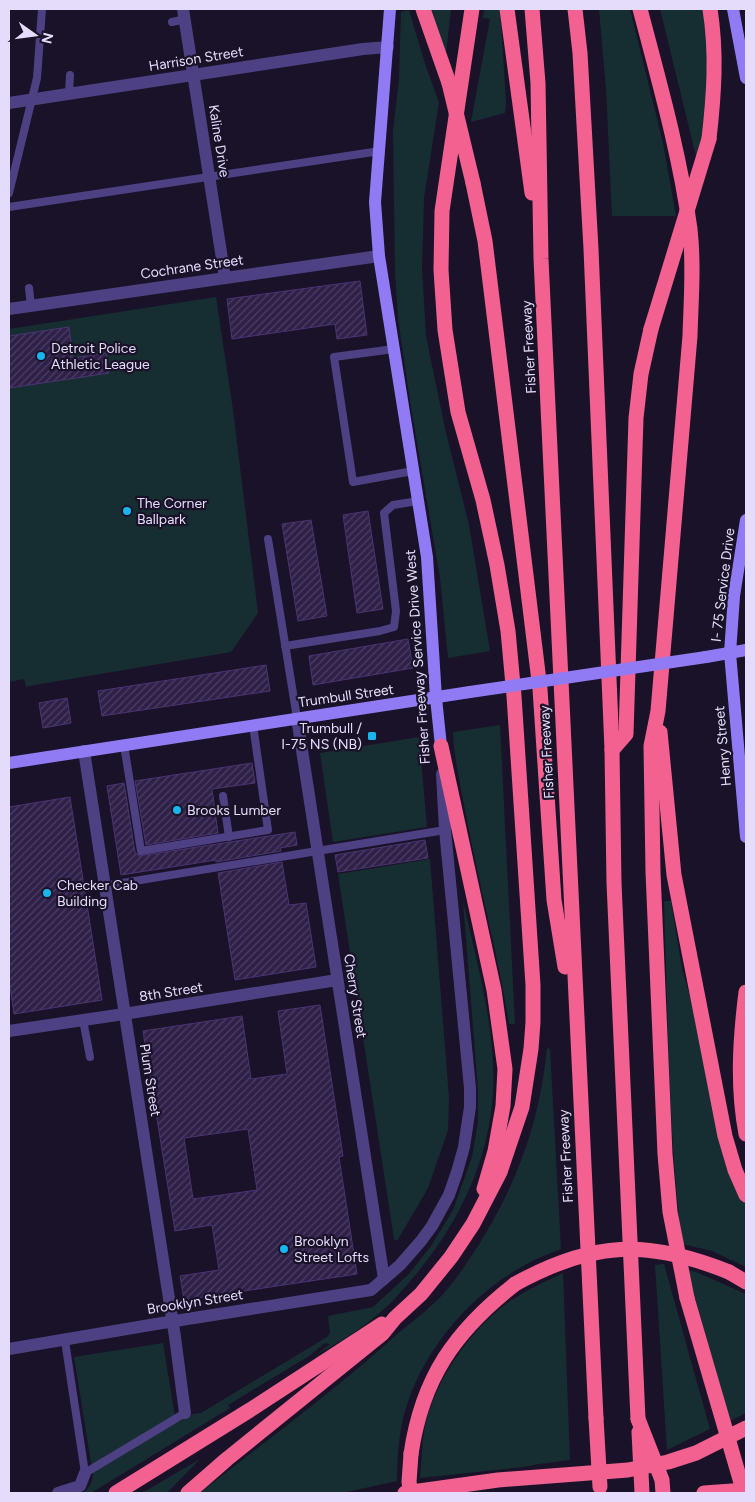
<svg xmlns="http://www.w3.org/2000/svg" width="755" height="1502" font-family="Figtree,sans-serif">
<defs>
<pattern id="building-hatch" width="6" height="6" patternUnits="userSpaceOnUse" patternTransform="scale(1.25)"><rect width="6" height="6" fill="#2e2048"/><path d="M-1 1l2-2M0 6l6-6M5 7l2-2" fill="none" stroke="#4c4063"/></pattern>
</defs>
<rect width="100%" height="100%" fill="#1a1228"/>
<g fill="#162e32">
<path d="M429 9H451L446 54Z"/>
<path d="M484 9H500L506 101 505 113 471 122 490 19 483 18Z"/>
<path d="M599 9H630L663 143 676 216H612L606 89Z"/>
<path d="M660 9H704L710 65 704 130 697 160Z"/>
<path d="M409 10 426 67 439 102 424 198 422 269 426 336 446 433 469 525 490 651 448 658 440 578 410 401 398 318 395 273 393 131 399 79 401 12Z"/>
<path d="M216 297 233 410 258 613 231 652 29 686 26 687 24 679 9 682V329Z"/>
<path d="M500 725 515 1024H509C498 954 479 885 466 815 461 787 454 760 453 732Z"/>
<path d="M419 737 427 827 333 842 320 753Z"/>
<path d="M430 859 445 1047 449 1098 448 1130 428 1188 397 1241 394 1239 338 874Z"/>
<path d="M463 901C477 963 496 1028 493 1092 489 1166 454 1232 406 1286 399 1293 393 1302 385 1308 365 1327 340 1342 316 1355L330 1344 325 1343 309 1356 228 1405 230 1408 91 1493H82C89 1490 92 1482 93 1475L74 1357 163 1343 176 1423 193 1414 201 1413 327 1337 330 1333 328 1316 373 1307 409 1274 431 1246 453 1210 472 1157 478 1122V1090Z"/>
<path d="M664 901H671L682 969 695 1014 728 1165 746 1205V1267L712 1251 682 1244C668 1130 668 1016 664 901Z"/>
<path d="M547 1048 550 1049 561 1249C548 1254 535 1259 523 1266 464 1299 414 1361 401 1428 398 1446 397 1463 397 1481L342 1493H200C265 1441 332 1393 394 1337 411 1322 430 1309 445 1292 457 1278 468 1261 478 1246 517 1184 540 1121 547 1048Z"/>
<path d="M664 1264 710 1429 667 1450 655 1265Z"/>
<path d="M687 1270 696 1272 746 1294V1413L730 1421Z"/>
<path d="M563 1273 570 1460 539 1464 523 1467 420 1478C421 1465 422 1452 423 1439 429 1387 471 1326 515 1298 530 1288 547 1281 563 1273Z"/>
<path d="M200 1459 167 1493H141L149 1489Z"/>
</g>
<g fill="url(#building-hatch)" stroke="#4a3472" fill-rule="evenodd">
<path d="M360 281 367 335 337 339 335 324 232 339 227 299Z"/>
<path d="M69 327 73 358 106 353 109 373 9 388V336Z"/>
<path d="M368 511 383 609 357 613 343 515Z"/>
<path d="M311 520 327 616 298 621 282 524Z"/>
<path d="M408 639 413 668 313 685 309 656Z"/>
<path d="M266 665 270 691 102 716 98 691Z"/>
<path d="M67 698 71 723 43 728 39 703Z"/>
<path d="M252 763 255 783 212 789 218 833 146 845 135 781Z"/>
<path d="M124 783 135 852 139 856 295 832 297 845 280 848 281 851 216 862V860L121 875 107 786Z"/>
<path d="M70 797 102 1000 14 1014 9 979V807Z"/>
<path d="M425 840 428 858 338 872 335 855Z"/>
<path d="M282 862 289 905 306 903 316 967 235 980 218 873Z"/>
<path d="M320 1005 343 1156 339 1157 357 1274 184 1300 180 1276 219 1270 212 1225 175 1231 143 1031 242 1016 251 1079 287 1074 278 1011ZM248 1129 257 1190 193 1199 184 1138Z"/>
</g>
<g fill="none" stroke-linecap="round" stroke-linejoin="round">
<g stroke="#4e4183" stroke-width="8">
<path d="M172 22 185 19"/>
<path d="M69 94 70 75"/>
<path d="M9 193 37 78 42 9"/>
<path d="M9 207 380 151"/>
<path d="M29 288 31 306"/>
<path d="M394 349 334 357 353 482 413 471"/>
<path d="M268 539 297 718"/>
<path d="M285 646 380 631 394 627 396 611 384 513 393 505 418 501"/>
<path d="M124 745 141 851 268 830 253 725"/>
<path d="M223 796 229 837"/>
<path d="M104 886 445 830"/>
<path d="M83 1020 90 1057"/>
<path d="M65 1341 85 1473 185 1413"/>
</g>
<g stroke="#4e4183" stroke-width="12">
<path d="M183 9 225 278"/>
<path d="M9 103 363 49 388 47"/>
<path d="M9 309 379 256"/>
<path d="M297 718 384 1279"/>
<path d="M84 751 175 1337 185 1413"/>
<path d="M9 1031 124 1014 337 980"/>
<path d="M9 1349 156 1324 371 1290 400 1265 421 1241 432 1226 449 1195 457 1172 464 1147 470 1107V1088L445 830 442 774"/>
<path d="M58 1493 80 1486 85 1473"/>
</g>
<g stroke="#917bf4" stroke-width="12">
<path d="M390 9 375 202 379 256 427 557 436 698 441 746"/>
<path d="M733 9 746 78"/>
<path d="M746 520 734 596 730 653 746 837"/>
<path d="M706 657 746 650"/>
<path d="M9 763 470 692"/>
</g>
<g stroke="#f26190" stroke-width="15">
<path d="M423 9 449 83"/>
<path d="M507 9 532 193"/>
<path d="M532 9 538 83 541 259 596 1418"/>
<path d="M575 9 580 53 591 249 612 750 614 883 638 1419"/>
<path d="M640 9C659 81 680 155 690 229 694 265 691 301 690 336L658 711 651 746 653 872 665 1154 670 1212 687 1298"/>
<path d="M709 139C714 95 717 53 710 9"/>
<path d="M473 183 485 241 540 689 554 900 565 967"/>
<path d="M660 732 674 875 725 1136 735 1170 746 1195"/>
<path d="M441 746 494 990 505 1069 503 1106 495 1151 484 1189"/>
<path d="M612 750 626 734 636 418 641 374 651 329"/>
<path d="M746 992C740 1040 737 1087 746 1134"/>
<path d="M729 1272 746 1282"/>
<path d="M411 1454C422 1378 455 1331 515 1284"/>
<path d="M116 1493 250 1410 382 1324"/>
<path d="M188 1493 227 1459 382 1334 395 1318 421 1294 451 1257 473 1224 500 1172 522 1107 531 1049 533 1022V985L514 696 508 631 497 565 483 500 458 412 445 330 441 270 442 211 472 9"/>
<path d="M405 1493 498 1480 628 1470 668 1462 696 1453 746 1428"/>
<path d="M704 1493 746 1490"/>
</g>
<path stroke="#917bf4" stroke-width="12" d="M470 692 706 657"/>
<g stroke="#f26190" stroke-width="15">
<path d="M449 83 473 183"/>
<path d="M651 329 709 139"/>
<path d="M515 1284C593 1241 647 1239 729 1272"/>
<path d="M687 1298 744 1493"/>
<path d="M596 1418 600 1487"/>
<path d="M638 1419 662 1480 663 1493"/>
<path d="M639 1432 642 1493"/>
<path d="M411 1493 409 1482 411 1454"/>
</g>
</g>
<g fill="#18b6ec" stroke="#1a1228" stroke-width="2">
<circle cx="41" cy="356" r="5"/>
<circle cx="127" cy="511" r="5"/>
<rect x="367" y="731" width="10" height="10" rx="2.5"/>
<circle cx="177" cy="810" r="5"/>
<circle cx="47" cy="893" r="5"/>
<circle cx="284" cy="1249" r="5"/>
</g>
<g text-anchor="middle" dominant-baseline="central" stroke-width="4.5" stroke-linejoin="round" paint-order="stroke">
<g font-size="14" fill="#e5dcfc" stroke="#1a1228">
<text transform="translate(196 59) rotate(-9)">Harrison Street</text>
<text transform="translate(219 141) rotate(81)">Kaline Drive</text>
<text transform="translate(192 267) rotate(-8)">Cochrane Street</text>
<text transform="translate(529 347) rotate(-93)">Fisher Freeway</text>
<text transform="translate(723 585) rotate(-83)">I- 75 Service Drive</text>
<text transform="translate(418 657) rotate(-94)">Fisher Freeway Service Drive West</text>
<text transform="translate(346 696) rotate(-8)">Trumbull Street</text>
<text transform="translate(723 746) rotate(-95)">Henry Street</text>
<text transform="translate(547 752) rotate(-93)">Fisher Freeway</text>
<text transform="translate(171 992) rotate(-9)">8th Street</text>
<text transform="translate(355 996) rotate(81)">Cherry Street</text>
<text transform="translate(150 1080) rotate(81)">Plum Street</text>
<text transform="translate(566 1156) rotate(-93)">Fisher Freeway</text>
<text transform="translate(195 1302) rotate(-9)">Brooklyn Street</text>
</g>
<g font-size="14" fill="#e5dcfc" stroke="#1a1228" text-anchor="start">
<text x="51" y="348">Detroit Police<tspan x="51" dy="16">Athletic League</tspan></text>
<text x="137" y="503">The Corner<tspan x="137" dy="16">Ballpark</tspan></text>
<text x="362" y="728" text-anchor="end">Trumbull /<tspan x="362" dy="16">I-75 NS (NB)</tspan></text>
<text x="187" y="810">Brooks Lumber</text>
<text x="57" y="885">Checker Cab<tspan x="57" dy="16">Building</tspan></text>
<text x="294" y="1241">Brooklyn<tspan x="294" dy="16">Street Lofts</tspan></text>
</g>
</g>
<rect width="755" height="1502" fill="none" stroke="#e5dcfc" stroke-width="20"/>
<g transform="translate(35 35) rotate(104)" stroke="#1a1228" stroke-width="4" paint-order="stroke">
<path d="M0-4L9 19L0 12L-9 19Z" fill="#e5dcfc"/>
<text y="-8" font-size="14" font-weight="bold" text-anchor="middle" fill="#e5dcfc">N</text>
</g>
</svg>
